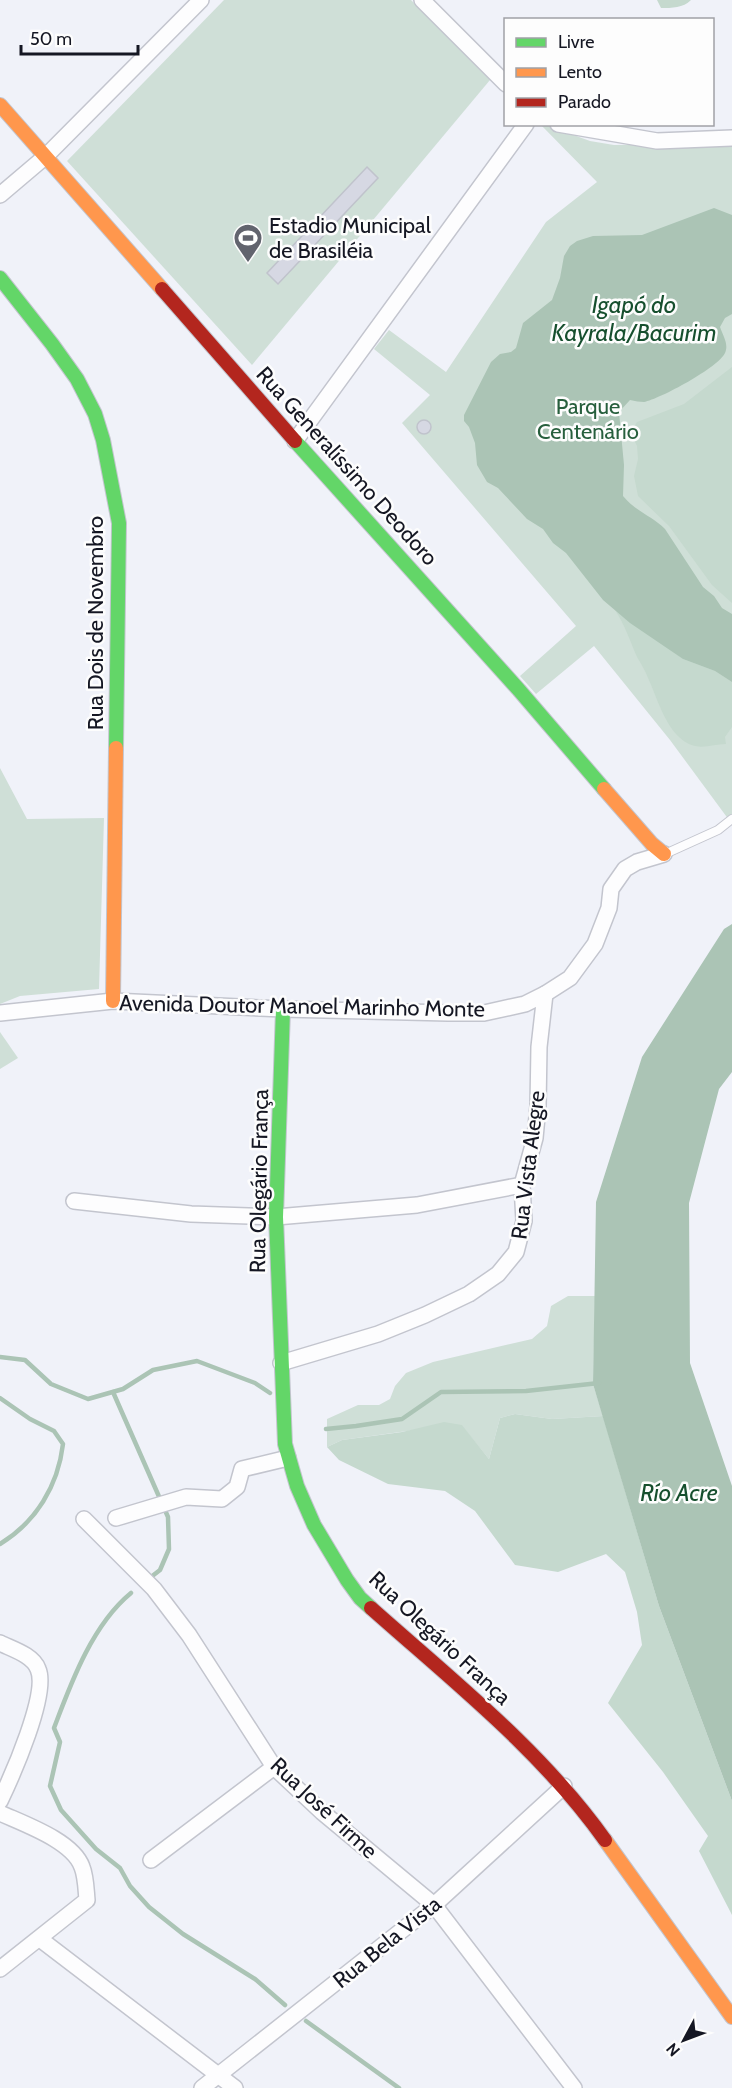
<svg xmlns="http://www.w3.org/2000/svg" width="732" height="2088" font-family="Cabin,sans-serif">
<rect width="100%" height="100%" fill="#f0f2f9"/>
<g fill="#cfdfd7">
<path d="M224 0H411L490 80 252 365 67 161Z"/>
<path d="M541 125H546L590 141 614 145 732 144V819L729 820 670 740 594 646 536 694 520 676 576 626 402 423 430 395 374 349 389 330 446 372 546 222 597 182Z"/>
<path d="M0 768 27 819 104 818 99 989 20 996 0 1004Z"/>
<path d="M0 1032 18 1058 0 1069Z"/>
<path d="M568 1296H595L593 1384 603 1416 552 1419 515 1414 500 1418 489 1459 462 1426 422 1429 342 1440 327 1447V1419L358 1405H379L390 1399 395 1386 406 1373 433 1362 532 1339 547 1326 551 1306Z"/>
</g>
<g fill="#c5d9ce">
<path d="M657 0H691C683 8 672 8 661 8Z"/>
<path d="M732 367V603L712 585 669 526 638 496 634 476 638 459 637 446 633 438V429L637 422 684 404Z"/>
<path d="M615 610 683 659 715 671 732 682V727L725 737 726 744C714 744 701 750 689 744 666 733 658 699 648 678 645 670 641 664 637 657 630 641 625 625 615 610Z"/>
<path d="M515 1414 552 1419 603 1416 659 1606 732 1801V1915L699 1851 708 1836 663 1772 608 1703 642 1645 637 1612 625 1572 606 1554 558 1572 515 1565 475 1511 445 1491 388 1484 339 1460 327 1447 342 1440 402 1432 444 1422 462 1425 489 1459 500 1418Z"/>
</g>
<g fill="#abc4b5">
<path d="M714 208 732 215V314L725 318 720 327C723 336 729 344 725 353 719 367 660 399 644 402 640 402 635 401 630 400L619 412 624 465 623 496C635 511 652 516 665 529L703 587 714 596 722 608 732 614V682L715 671 683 659 630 623 603 600 566 553 553 543 543 529 527 519 498 488 487 482 477 465 475 443 469 427 464 421V415L491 362 500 354 511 352 516 348 523 323 552 300 560 278 564 256 570 246 577 241 593 236 642 235Z"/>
<path d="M732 924V1072L719 1089 689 1203 690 1363 732 1486V1801L659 1606 593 1384 596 1202 642 1057 724 929Z"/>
</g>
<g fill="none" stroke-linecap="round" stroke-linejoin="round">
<g stroke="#abc4b5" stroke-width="4.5">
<path d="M0 1357 25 1360 51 1384 88 1399 123 1389 153 1370 197 1361 255 1383 270 1393"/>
<path d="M113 1392 168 1517 169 1549 160 1570 151 1577"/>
<path d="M0 1398 30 1419 54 1431 63 1444C58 1486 36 1522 0 1544"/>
<path d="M326 1429 356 1426 402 1419 441 1392 526 1391 599 1383"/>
<path d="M131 1593C92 1625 71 1683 54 1728L60 1742 50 1786 61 1810 96 1849 120 1868 130 1886 149 1907 183 1934 255 1979 285 2005"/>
<path d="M306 2021 399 2088"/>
</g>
</g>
<g fill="#d6d8e3" stroke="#c0c3cc" stroke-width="1.5">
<path d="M367 167 378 178 278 284 267 273Z"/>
<circle cx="424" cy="427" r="7"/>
</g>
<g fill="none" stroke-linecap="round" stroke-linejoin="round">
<g stroke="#c3c5ce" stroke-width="10">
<path id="lane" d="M665 854 718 830 732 819"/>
</g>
<g stroke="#c3c5ce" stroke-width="18">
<g id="street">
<path d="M422 0 506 84"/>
<path d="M558 124 657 141 732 138"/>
<path d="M0 195 46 156 201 0"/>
<path d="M295 441 526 124"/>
<path d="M0 1013 113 1001 283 1009 448 1013H484L525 1004 545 994 570 978 595 944 609 908 611 889 625 869 637 862 664 854"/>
<path d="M74 1201 191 1214 276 1217 417 1205 522 1185"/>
<path d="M281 1363 378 1334 425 1315 469 1294 498 1274 516 1252 524 1221 522 1185 535 1138 538 1106 539 1047 545 994"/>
<path d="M116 1518 186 1497 222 1499 237 1487 242 1469 288 1458"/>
<path d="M84 1519 154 1589 189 1635 274 1767 322 1812 434 1905 574 2088"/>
<path d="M0 1643C12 1649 33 1655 38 1669 49 1693 12 1776 0 1801"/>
<path d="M0 1813C24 1824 73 1841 82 1867 86 1877 86 1890 87 1900L0 1969"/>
<path d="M151 1860 274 1767"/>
<path d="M40 1939 235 2088"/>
<path d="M202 2088 434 1905 564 1786"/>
</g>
</g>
<g stroke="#c3c5ce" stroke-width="16">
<g id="fast">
<path d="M0 278 52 344 77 379 95 414 103 440 119 523 116 748"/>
<path d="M295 441 519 690 604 789"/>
<path d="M283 1009 276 1217 285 1444 297 1486 314 1525 347 1580 360 1598 371 1608"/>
</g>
</g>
<g stroke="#c3c5ce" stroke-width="16">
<g id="slow">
<path d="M0 105 162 289"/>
<path d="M604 789 652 844 664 854"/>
<path d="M113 1001 116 748"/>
<path d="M605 1840 732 2017"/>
</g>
</g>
<g stroke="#c3c5ce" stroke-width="16">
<g id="jam">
<path d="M162 289 295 441"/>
<path d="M371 1608C453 1681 541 1750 605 1840"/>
</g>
</g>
<use href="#lane" stroke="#fdfdfe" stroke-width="8"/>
<use href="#street" stroke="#fdfdfe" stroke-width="15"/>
<use href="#fast" stroke="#63d668" stroke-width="14"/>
<use href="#slow" stroke="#ff974d" stroke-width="14"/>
<use href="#jam" stroke="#b3261e" stroke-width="14"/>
</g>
<defs>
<g id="stadium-pin" transform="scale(1.5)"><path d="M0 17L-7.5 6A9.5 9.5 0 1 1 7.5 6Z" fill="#62646e" stroke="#fdfdfd"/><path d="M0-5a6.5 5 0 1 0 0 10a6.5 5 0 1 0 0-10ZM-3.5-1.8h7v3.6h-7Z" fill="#fff"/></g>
</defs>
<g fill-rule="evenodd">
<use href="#stadium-pin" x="248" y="238"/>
</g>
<g text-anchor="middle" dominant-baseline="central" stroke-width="5" stroke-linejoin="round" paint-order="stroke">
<g font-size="22" fill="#151723" stroke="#fdfdfd" text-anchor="start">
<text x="269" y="225">Estadio Municipal<tspan x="269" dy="25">de Brasiléia</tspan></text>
</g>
<g font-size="22" fill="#275f3d" stroke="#fdfdfd">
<text x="588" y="406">Parque<tspan x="588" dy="25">Centenário</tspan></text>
</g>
<g font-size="22" fill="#151723" stroke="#fdfdfd">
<text transform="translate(347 466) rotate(48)">Rua Generalíssimo Deodoro</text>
<text transform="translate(95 623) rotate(-90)">Rua Dois de Novembro</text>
<text transform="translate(302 1006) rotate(1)">Avenida Doutor Manoel Marinho Monte</text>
<text transform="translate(528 1165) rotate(-83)">Rua Vista Alegre</text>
<text transform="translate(259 1181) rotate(-89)">Rua Olegário França</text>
<text transform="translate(440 1638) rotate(43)">Rua Olegário França</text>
<text transform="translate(324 1808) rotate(43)">Rua José Firme</text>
<text transform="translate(387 1942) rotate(-39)">Rua Bela Vista</text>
</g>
<g font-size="24" font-style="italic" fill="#164f2e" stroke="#fdfdfd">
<text x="634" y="304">Igapó do<tspan x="634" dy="28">Kayrala/Bacurim</tspan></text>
<text x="679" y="1492">Río Acre</text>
</g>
</g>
<rect x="504" y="18" width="210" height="108" fill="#fdfdfd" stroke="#a0a1a6" stroke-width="1.5"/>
<rect x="516" y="38" width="30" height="9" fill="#63d668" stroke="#a0a1a6" stroke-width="1.5"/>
<text x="558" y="48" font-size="18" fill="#151723">Livre</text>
<rect x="516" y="68" width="30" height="9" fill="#ff974d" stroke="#a0a1a6" stroke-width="1.5"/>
<text x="558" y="78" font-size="18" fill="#151723">Lento</text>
<rect x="516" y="98" width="30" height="9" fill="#b3261e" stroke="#a0a1a6" stroke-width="1.5"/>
<text x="558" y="108" font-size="18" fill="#151723">Parado</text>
<g transform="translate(684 2040) rotate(229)" stroke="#fdfdfd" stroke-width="4.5" paint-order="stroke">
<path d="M0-4.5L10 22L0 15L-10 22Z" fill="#151723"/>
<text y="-9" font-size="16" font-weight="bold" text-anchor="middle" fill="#151723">N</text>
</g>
<path d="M21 45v9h117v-9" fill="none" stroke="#151723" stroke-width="3"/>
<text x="30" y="45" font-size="18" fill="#151723" stroke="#fdfdfd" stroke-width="4.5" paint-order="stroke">50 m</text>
</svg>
